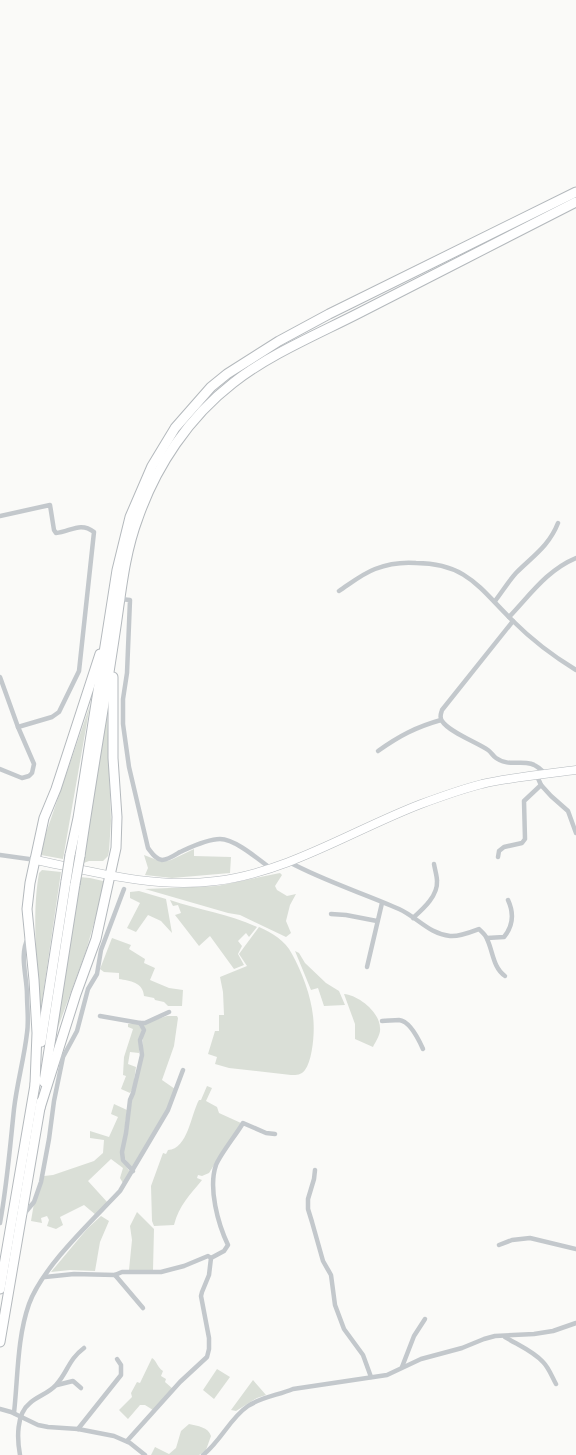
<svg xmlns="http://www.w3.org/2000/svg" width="576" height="1455" font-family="Helvetica,sans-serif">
<rect width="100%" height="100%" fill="#fafaf8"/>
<g fill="#dadfd7">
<path d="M90 705 63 859 41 855 46 833Z"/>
<path d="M107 710 111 821 109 851 108 856 103 861H89L81 864Z"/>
<path d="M194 849V856L231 857 230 873 172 878 145 875 148 868 144 855 162 862 171 860Z"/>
<path d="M42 870 61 872 40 1015C38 968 31 919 39 873Z"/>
<path d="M280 873 282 875 275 886 277 890 287 896 296 894 290 905 286 921 291 933 286 937 240 915 228 913 145 889 217 886Z"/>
<path d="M79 877 90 878 103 881 104 888 86 951 53 1041Z"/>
<path d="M139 891 166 899 172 933 161 921 148 915 136 932 127 928 140 903 130 898V892Z"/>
<path d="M170 900C199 910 230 914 257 927L249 937 246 933 238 941 242 946 238 954 244 965 234 969 210 936 199 946 175 915 181 913 178 905 173 906Z"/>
<path d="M259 927C272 933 285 940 292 954 302 972 311 996 313 1016 315 1030 313 1059 305 1070 301 1075 297 1075 291 1075L229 1068 215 1064 217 1057 208 1054 215 1031H219V1015H224L223 992 220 977 247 966 239 954Z"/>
<path d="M112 938 131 945 129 949 145 959 144 963 155 968 150 980 169 988 183 990 182 1006H168L164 1002 155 1000 154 998 144 996C143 982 130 981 119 979V973L104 972 100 969Z"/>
<path d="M295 951 299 953 305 963 326 983 339 991 345 1005 324 1006 318 988 311 990Z"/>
<path d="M344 994C358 995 380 1012 380 1028 381 1034 376 1041 373 1047L355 1039V1024Z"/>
<path d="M167 1016H177L178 1018 174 1046 162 1080 175 1089 166 1113 132 1168 123 1156 130 1109 143 1056 142 1024Z"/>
<path d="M133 1023 138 1024 142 1030 139 1040V1053L130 1052 128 1064 136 1067 133 1088 130 1093 121 1089 126 1076 123 1075 124 1057 133 1029 128 1027V1024Z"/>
<path d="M207 1086 212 1088 206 1101 217 1107 219 1113 241 1123 209 1173 202 1176 198 1175 197 1178 202 1180C190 1195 179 1205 174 1225L154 1226 152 1221 151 1186 163 1153 166 1154 168 1150C188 1149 191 1114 199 1100H201Z"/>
<path d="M114 1104 127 1110 121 1159 130 1172 124 1185 120 1178 123 1168 111 1159 88 1181 108 1203 96 1215 84 1205 60 1217 63 1225 56 1229 47 1226 49 1220 47 1216 41 1218 42 1223 31 1221 34 1203 44 1176 53 1175 94 1161 103 1153 104 1140 90 1138V1131L109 1137 118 1117 111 1114Z"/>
<path d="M137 1212 154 1229 153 1270H129L132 1240 130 1226Z"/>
<path d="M101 1216 109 1221 100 1242 95 1271 70 1270 51 1272 87 1229Z"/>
<path d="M152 1358C157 1361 157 1367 163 1371L161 1376 166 1379 165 1382 173 1389 153 1410 145 1405H140L128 1419 119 1410 132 1397 131 1393 137 1382 140 1383Z"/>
<path d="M217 1369 230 1377 214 1399 203 1390Z"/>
<path d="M253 1380 266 1395 257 1398 236 1411 231 1410Z"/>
<path d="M189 1424C198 1426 208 1427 211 1436L206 1450 199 1455H151L155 1447 169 1454 176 1448 181 1431Z"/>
</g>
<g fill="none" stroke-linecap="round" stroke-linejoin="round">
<g stroke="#b5babe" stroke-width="9">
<path id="primary" d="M36 860C94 872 156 889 216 881 289 872 353 830 421 804 440 797 462 789 482 784 513 777 545 774 576 770"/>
</g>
<g stroke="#b4b9bd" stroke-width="11">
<g id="motorway">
<path d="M70 855 78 818 117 570 130 517 152 466 175 428 211 387 227 374 279 341 329 314 576 192"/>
<path d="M80 856C91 781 104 707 115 633 121 594 124 555 138 518 156 466 189 417 233 383 268 355 318 334 359 313 431 276 504 239 576 202"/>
<path d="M41 1042 66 881"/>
<path d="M44 1082 75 884"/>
<path d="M35 1084 37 1033 34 980 27 909 30 883 44 818 56 789 100 654"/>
<path d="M40 1108 76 994 96 939 116 848 117 817 113 758V677"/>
<path d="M0 1289 36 1079"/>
<path d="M0 1342 41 1102"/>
</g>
</g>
<g stroke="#c3c8cc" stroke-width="4.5">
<path d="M0 516 50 505 54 530 56 533C70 532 80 521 94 532L79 671 59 712 52 717 18 727"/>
<path d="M339 591C351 583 362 574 375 569 388 564 403 562 416 563 467 563 480 589 513 621 532 640 553 656 576 670"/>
<path d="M120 599 130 600 127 673 123 699V724L129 767 148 848C152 853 155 859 162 860 168 860 175 855 180 852 191 847 207 839 220 839 235 839 258 859 270 868"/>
<path d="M495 601C502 592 508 582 516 573 533 556 549 546 558 523"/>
<path d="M509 617C530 595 547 570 576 558"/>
<path d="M513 621 442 710C441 714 439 717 442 721 449 732 476 742 488 750 491 752 493 756 496 758 513 770 528 753 545 774"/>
<path d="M0 677 18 727 34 764 32 773 29 776 22 778 0 769"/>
<path d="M378 751C399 736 416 727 441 720"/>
<path d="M537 776 541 785 551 796 568 811 576 833"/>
<path d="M0 855 36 860"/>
<path d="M498 857 499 851 504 847 522 843 525 839 524 801 541 785"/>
<path d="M289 862C324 881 363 893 399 909 417 917 429 934 450 936 459 937 471 932 479 929 482 932 486 935 487 939 493 951 493 968 505 976"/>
<path d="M331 914 346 915 377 921"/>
<path d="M413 918C423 909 438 896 437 881 437 876 435 870 434 864"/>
<path d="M487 938 504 937C513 926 514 913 508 900"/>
<path d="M367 967 382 903"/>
<path d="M100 1016 140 1023H145L169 1012"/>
<path d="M382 1021C387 1021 393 1020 399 1020 410 1021 419 1040 423 1049"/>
<path d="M315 1170 314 1179 308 1199V1209L312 1222 323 1261 331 1275 335 1305 344 1329 363 1355 371 1377"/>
<path d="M133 1171 123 1160 122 1152 126 1133 130 1100 133 1093 142 1055 140 1040 144 1030 140 1023"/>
<path d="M24 1214 34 1202 41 1182 49 1139 54 1101 63 1057 77 1031 88 989 97 974 101 950 124 889"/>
<path d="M0 1223C7 1185 10 1147 14 1109 17 1083 24 1059 27 1033 29 1021 27 1007 27 995 27 976 19 955 28 938"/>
<path d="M499 1245 512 1240 530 1238 576 1249"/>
<path d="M211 1258 224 1251 228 1245C218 1224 208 1188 216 1165 221 1153 236 1135 243 1123L266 1133 275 1134"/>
<path d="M115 1275 143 1308"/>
<path d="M45 1277 74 1274 115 1275 122 1272H161L184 1266 208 1256 211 1258 209 1275 202 1292 201 1296 209 1338V1349L207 1357 180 1382 127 1441"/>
<path d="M505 1337C518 1345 533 1351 543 1362 549 1368 552 1377 556 1384"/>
<path d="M402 1367 414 1336 425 1319"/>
<path d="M57 1385 73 1381 81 1388"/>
<path d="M0 1409 11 1412 38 1425 48 1427 78 1429 114 1436 130 1443 145 1455"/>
<path d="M14 1413C18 1377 17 1338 29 1304 43 1266 92 1221 120 1191L168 1110 183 1070"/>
<path d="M78 1429 121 1375V1365L117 1359"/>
<path d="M20 1455C17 1439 16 1414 30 1403 38 1396 49 1393 56 1385 68 1372 68 1360 84 1348"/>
<path d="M203 1455C221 1441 230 1418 248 1406 261 1397 279 1395 293 1389L387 1375 421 1359 462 1348 484 1339 495 1336 534 1334 553 1331 576 1323"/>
</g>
<use href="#primary" stroke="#fff" stroke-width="8"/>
<use href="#motorway" stroke="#fff" stroke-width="9"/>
<g stroke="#b4b9bd" stroke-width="11" stroke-linecap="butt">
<g id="motorway-bridge">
<path d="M66 881 70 855"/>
<path d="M75 884 80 856"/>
</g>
</g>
<use href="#motorway-bridge" stroke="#fff" stroke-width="9"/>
</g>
</svg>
